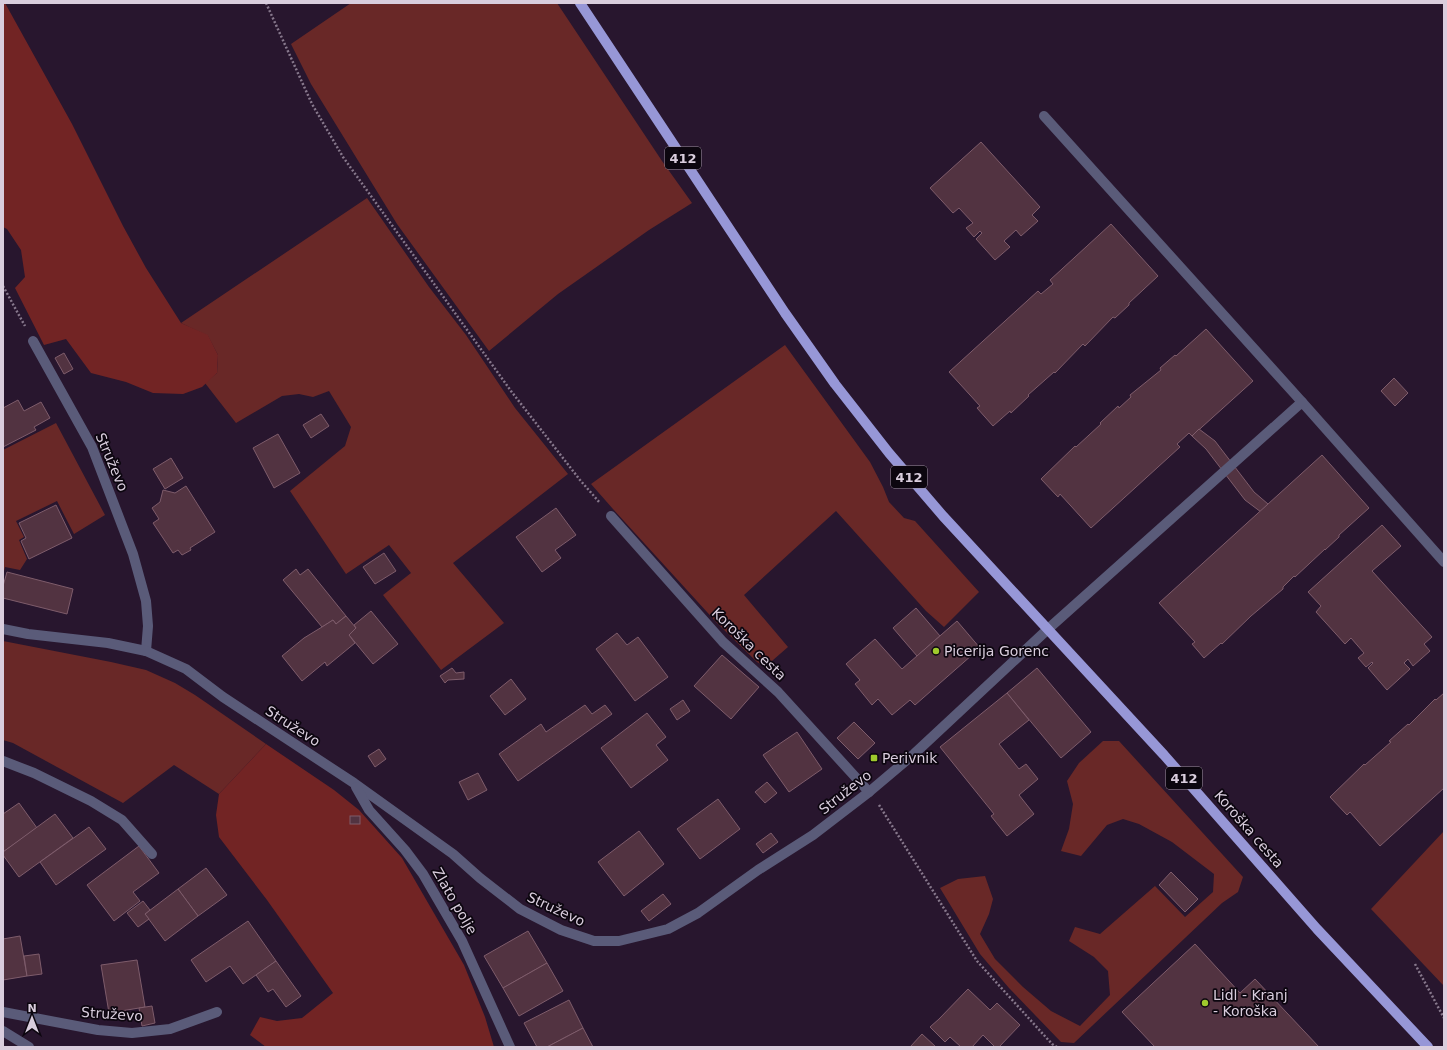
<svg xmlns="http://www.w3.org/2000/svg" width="1447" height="1050" font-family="'DejaVu Sans',sans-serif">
<rect width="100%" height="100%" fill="#28162e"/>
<g fill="#692827">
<path d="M351 3H557L662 161 692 203 649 230 558 294 489 351 397 224 311 84 291 44Z"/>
<path d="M367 198 429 287 466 335 515 408 568 474 453 563 504 623 441 670 383 595 411 573 389 545 346 574 290 491 345 446 351 427 329 391 313 397 299 394 282 396 236 423 205 383 217 373 218 355 208 336 181 323Z"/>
<path d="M785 345 870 462 883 487 889 502 904 518 915 521 979 592 944 627 926 611 836 511 744 595 788 647 765 667 757 662 717 623 613 509 591 484Z"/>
<path d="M56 423 105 515 74 534 57 501 16 521 24 537 19 540 27 559 20 570 5 567 3 575V450Z"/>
<path d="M3 641 111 662 146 670 175 683 195 695 266 744 219 794 174 765 123 803 13 743 3 740Z"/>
<path d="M1103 741H1119L1243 877 1238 892 1222 903 1074 1043 1061 1042 1009 988 980 954 940 888 958 879 985 876 993 899 989 914 980 934 995 959 1023 987 1051 1011 1080 1026 1110 995 1108 971 1094 957 1069 941 1075 927 1100 934 1155 886 1185 917 1213 892 1214 874 1172 842 1139 824 1123 819 1107 825 1081 856 1061 851 1069 829 1073 804 1067 781 1079 763Z"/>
<path d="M1444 831V986L1371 909Z"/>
</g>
<g fill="#722424">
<path d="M3 3H5L72 124 123 226 146 268 181 323 208 335 218 355 217 373 202 387 183 394 153 393 126 382 91 373 66 339 44 345 15 288 25 277 21 250 7 229 3 227Z"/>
<path d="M266 744 334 790 359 810 402 858 464 965 485 1017 494 1047H266L250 1035 260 1017 277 1021 302 1018 333 993 267 900 219 837 216 815 219 794Z"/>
</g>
<g fill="#523341" stroke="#7e5c6b">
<path d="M981 142 1040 207 1032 215 1038 221 1021 236 1016 230 1004 241 1010 247 995 260 976 239 982 233 980 231 974 237 966 228 973 223 959 208 953 213 930 188Z"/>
<path d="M1111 224 1158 276 1129 303V305L1115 318 1113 317 1085 346 1083 344 1055 373 1054 372 1028 395 1029 396 1011 413 1010 411 993 426 977 408 980 406 949 372 1038 291 1041 294 1053 284 1050 280Z"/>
<path d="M1206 329 1253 381 1192 436 1189 433 1177 444 1180 447 1091 528 1060 494 1058 497 1041 479 1075 446 1076 447 1101 424 1100 423 1118 406 1119 408 1131 397 1130 395 1161 370 1160 368 1175 355 1176 356Z"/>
<path d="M64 353 73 369 64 374 55 358Z"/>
<path d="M1394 378 1408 393 1395 406 1381 391Z"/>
<path d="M18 400 24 411 41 402 50 418 34 427 36 430 3 447V408Z"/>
<path d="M321 414 329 426 311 438 303 425Z"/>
<path d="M1199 429 1215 441 1254 492 1268 504 1261 512 1245 500 1206 449 1192 436Z"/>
<path d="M278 434 300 473 274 488 253 448Z"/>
<path d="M1322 455 1369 508 1339 535V537L1325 550V549L1295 577 1294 576 1283 587V589L1251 616 1222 644 1221 643 1204 658 1192 644 1195 642 1159 603Z"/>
<path d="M171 458 183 478 165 489 153 469Z"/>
<path d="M186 486 215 532 190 548 191 550 182 555 178 550 173 553 153 523 159 519 152 508 160 502 163 490 175 493Z"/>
<path d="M56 505 72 538 29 559 21 541 26 538 19 523Z"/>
<path d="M556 508 576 535 555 550 561 558 542 572 516 537Z"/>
<path d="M1382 525 1401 546 1372 571 1432 637 1424 644 1430 651 1413 666 1408 659 1404 663 1410 669 1387 690 1368 668 1373 663 1372 662 1366 667 1358 658 1364 653 1351 638 1345 644 1316 612 1321 606 1308 592Z"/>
<path d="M384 553 396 571 375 584 363 567Z"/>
<path d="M296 569 300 575 308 569 346 616 336 624 333 620 322 627 283 580Z"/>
<path d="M7 572 73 589 67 614 3 598V586Z"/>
<path d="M916 608 940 636 917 656 893 628Z"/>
<path d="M371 611 398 644 373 664 349 635 356 628 354 625Z"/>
<path d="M346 616 356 628 349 635 355 643 327 666 325 662 302 681 282 656 304 638 322 627 333 620 336 624Z"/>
<path d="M957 621 980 648 915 705 910 700 892 715 878 699 872 705 855 684 860 680 846 664 875 639 902 669Z"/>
<path d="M617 633 627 645 638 637 668 677 635 701 596 649Z"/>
<path d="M722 655 759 687 731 719 694 686Z"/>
<path d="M452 668 456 673 464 672V679L448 680 445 683 440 676Z"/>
<path d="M1037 668 1091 732 1061 758 1007 693Z"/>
<path d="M511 679 526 699 505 715 490 696Z"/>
<path d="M1007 693 1029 720 999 744 1019 769 1026 764 1038 779 1019 795 1034 814 1007 836 991 816 994 814 940 747Z"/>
<path d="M1444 693V788L1380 846 1350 812 1347 815 1330 797 1364 764 1365 765 1391 742 1389 741 1408 724 1409 725 1435 699 1436 700Z"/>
<path d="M683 700 690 711 677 720 670 709Z"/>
<path d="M585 705 592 714 605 705 612 714 518 781 499 754 541 724 546 732Z"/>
<path d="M647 713 666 737 656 745 668 760 631 788 601 748Z"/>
<path d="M854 722 875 743 858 759 837 738Z"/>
<path d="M797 732 822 769 789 792 763 755Z"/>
<path d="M379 749 386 759 375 767 368 756Z"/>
<path d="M478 773 487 790 468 800 459 782Z"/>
<path d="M767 782 777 793 765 803 755 792Z"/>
<path d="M718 799 740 829 700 859 677 829Z"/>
<path d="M19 803 37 828 3 852V814Z"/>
<path d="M55 814 73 838 19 877 3 855V852Z"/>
<rect x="350" y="816" width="10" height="8"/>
<path d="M89 827 106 849 56 885 40 862Z"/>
<path d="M639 831 664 864 624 896 598 862Z"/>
<path d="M771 833 778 842 763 853 756 844Z"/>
<path d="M139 846 159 873 133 892 140 901 114 921 87 885Z"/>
<path d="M206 868 227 895 198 916 178 889Z"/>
<path d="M1171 872 1198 899 1185 912 1159 885Z"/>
<path d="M178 889 198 916 165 941 145 914Z"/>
<path d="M663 894 671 904 649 921 641 911Z"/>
<path d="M143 901 150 910 145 914 149 919 138 927 127 913Z"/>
<path d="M248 921 276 961 243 984 230 966 206 982 191 960Z"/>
<path d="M528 931 547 963 503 988 484 956Z"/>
<path d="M20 936 27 976 3 980V939Z"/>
<path d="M1195 944 1240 993 1255 979 1319 1047H1155L1122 1012Z"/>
<path d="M39 954 42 974 27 976 24 956Z"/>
<path d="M137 960 145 1007 109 1013 101 965Z"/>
<path d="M276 961 301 996 286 1007 273 989 268 992 256 975Z"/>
<path d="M547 963 563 991 519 1016 503 988Z"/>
<path d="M968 989 990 1010 997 1003 1020 1025 999 1047H995L983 1035 972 1047H961L950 1037 945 1042 930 1027 939 1019Z"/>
<path d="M569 1000 583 1028 547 1047H537L524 1023Z"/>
<path d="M152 1006 155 1023 142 1026 139 1008Z"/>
<path d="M583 1028 593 1047H547Z"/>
<path d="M922 1034 936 1047H910Z"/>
</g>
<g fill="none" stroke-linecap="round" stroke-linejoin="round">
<g stroke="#87788c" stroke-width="2.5" stroke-dasharray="2 2" stroke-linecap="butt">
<path d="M266 3 312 104 343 157 511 391 580 480 600 503"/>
<path d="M3 286 25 326"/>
<path d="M879 805 977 961 1052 1044 1057 1047"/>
<path d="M1415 964 1444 1018"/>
</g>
<g stroke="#5a5b79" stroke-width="10">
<path d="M1044 116 1302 402"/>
<path d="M33 341 92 447 133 554 146 601 148 626 146 651"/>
<path d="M611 516 723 642 778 692 869 792"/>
<path d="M3 629 28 634 108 643 146 651 186 669 223 697 354 783 453 854 480 878 520 909 561 930 594 941H619L668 929 698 913 758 870 813 835 869 792 914 754 1048 629 1302 402 1444 562"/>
<path d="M3 761 34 773 91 801 122 820 152 854"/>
<path d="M356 787 369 810 405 850 423 874 462 941 510 1047"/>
<path d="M3 1012 98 1030 132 1033 170 1029 217 1012"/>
<path d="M3 1031 29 1047"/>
</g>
<path stroke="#9797d7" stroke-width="10" d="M580 3 785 313 835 384 889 453 943 516 1164 755 1317 929 1428 1047"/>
</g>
<g fill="#9fca2d" stroke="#0c060f" stroke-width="1.5">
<circle cx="936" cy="651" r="4"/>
<rect x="870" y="754" width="8" height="8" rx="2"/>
<circle cx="1205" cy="1003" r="4"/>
</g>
<g text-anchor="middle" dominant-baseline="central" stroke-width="3.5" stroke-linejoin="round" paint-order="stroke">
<g fill="#0c060f" stroke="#9c919f" stroke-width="1">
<rect x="665" y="147" width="36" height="22" rx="3"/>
<rect x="891" y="466" width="36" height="22" rx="3"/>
<rect x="1166" y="767" width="36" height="22" rx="3"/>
</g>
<g font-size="13" font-weight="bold" fill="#d9cddd">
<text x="683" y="158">412</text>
<text x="909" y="477">412</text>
<text x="1184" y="778">412</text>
</g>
<g font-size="14" fill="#d9cddd" stroke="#0c060f">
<text transform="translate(112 462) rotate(67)">Struževo</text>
<text transform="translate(749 644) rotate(44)">Koroška cesta</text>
<text transform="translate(293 726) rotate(33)">Struževo</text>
<text transform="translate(845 792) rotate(-38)">Struževo</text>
<text transform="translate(1249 829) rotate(49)">Koroška cesta</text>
<text transform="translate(455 901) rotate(60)">Zlato polje</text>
<text transform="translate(556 909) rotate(25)">Struževo</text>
<text transform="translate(112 1014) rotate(4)">Struževo</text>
</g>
<g font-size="14" fill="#d9cddd" stroke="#0c060f" text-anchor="start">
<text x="944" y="651">Picerija Gorenc</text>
<text x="882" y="758">Perivnik</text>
<text x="1213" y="995">Lidl - Kranj<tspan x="1213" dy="16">- Koroška</tspan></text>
</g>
</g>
<rect width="1447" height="1050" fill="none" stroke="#d9cddd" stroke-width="8"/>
<g transform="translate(32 1018)" stroke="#0c060f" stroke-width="3" paint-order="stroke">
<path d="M0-3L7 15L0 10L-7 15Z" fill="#d9cddd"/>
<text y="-6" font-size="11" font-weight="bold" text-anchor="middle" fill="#d9cddd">N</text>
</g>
</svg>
